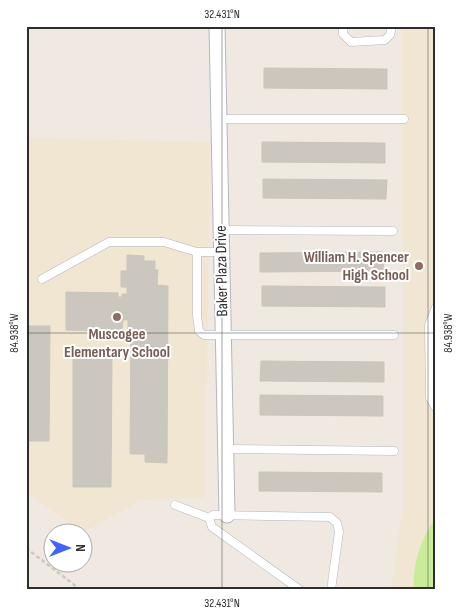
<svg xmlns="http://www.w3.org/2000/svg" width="462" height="616" font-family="'Sofia Sans Condensed',sans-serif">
<rect width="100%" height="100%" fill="#efe9e1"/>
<g fill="#f0e6d1">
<path d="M402 26H436V590H391L403 506Z"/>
<path d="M26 138 210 142 205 498 141 500 84 532 26 492Z"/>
</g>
<path fill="#c9ec9a" d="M436 518V590H414C412 565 421 538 436 518Z"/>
<g fill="#cbc7bf" stroke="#cbc5ba">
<path d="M264 68 387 69V89L264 88Z"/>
<path d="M262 142 385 143V163L262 162Z"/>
<path d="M263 179 387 180 386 199 263 198Z"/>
<path d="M383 252 384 271 260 272V253Z"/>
<path d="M127 255 144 256V261H155V270H158L157 285 168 286 167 463 145 462V454H130L131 335H128V320H123L122 331 66 330V292L118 293V297H122V294H127V287H121V271H127Z"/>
<path d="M262 286 385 287V307L262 306Z"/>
<path d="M26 326H50L49 441H26Z"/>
<path d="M73 354H112L111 487H73Z"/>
<path d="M261 361 384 362V382L260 381Z"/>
<path d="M260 395 383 396V416L260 415Z"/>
<path d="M259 472 382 473V492L259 491Z"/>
</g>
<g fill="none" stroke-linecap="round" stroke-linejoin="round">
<g stroke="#b4b7c1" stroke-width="9">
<g id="service">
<path d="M343 26V34L351 42 385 40 390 35 392 26"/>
<path d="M220 119H404"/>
<path d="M222 230 393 231"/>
<path d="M197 252H222"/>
<path d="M42 279 109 242H164L197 252V316L199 331 204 335H394"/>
<path d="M436 307 429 325 430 398 436 408"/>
<path d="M226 449 394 451"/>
<path d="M175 505 209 518"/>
<path d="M300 590 212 527 209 518 213 515 330 517 337 523 339 532 331 590"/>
</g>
</g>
<g stroke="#b4b7c1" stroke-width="17">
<path id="minor" d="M217 26 227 515"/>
</g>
<path stroke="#c9c9c9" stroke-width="2.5" stroke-dasharray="4 2.5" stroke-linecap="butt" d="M26 548 81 590"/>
<use href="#service" stroke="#fff" stroke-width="8"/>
<use href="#minor" stroke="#fff" stroke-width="15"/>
</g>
<path fill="none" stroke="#2e2e2e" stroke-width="1" stroke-opacity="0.45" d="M222 26V590M428 26V590M26 333H436"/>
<g fill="#8d6e63" stroke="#fff" stroke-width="2">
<circle cx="419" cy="266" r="5"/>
<circle cx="117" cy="317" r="5"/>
</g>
<g text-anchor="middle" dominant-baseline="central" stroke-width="4" stroke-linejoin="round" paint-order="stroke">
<g font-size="16" font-weight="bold" fill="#785e54" stroke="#fff" text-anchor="end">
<text x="409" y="257">William H. Spencer<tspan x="409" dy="18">High School</tspan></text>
<text x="117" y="334" text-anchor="middle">Muscogee<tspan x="117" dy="18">Elementary School</tspan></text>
</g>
<g font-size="16" fill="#2e2e2e" stroke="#fff">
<text transform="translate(222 271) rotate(-91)">Baker Plaza Drive</text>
</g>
</g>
<rect width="462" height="616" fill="none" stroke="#ffffff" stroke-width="55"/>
<g transform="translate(68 548) rotate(90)"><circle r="24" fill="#ffffff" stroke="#ababab"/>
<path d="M0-4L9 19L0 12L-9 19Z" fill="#4264fb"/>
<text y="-8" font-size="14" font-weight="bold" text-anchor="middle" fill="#2e2e2e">N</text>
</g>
<rect x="28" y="28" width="406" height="560" fill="none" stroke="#2e2e2e" stroke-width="2"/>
<g font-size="12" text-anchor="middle" fill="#2e2e2e">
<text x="222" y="18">32.431°N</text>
<text transform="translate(448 333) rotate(-90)" y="4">84.938°W</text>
<text transform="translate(14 333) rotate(-90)" y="4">84.938°W</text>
<text x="222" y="607">32.431°N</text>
</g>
</svg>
